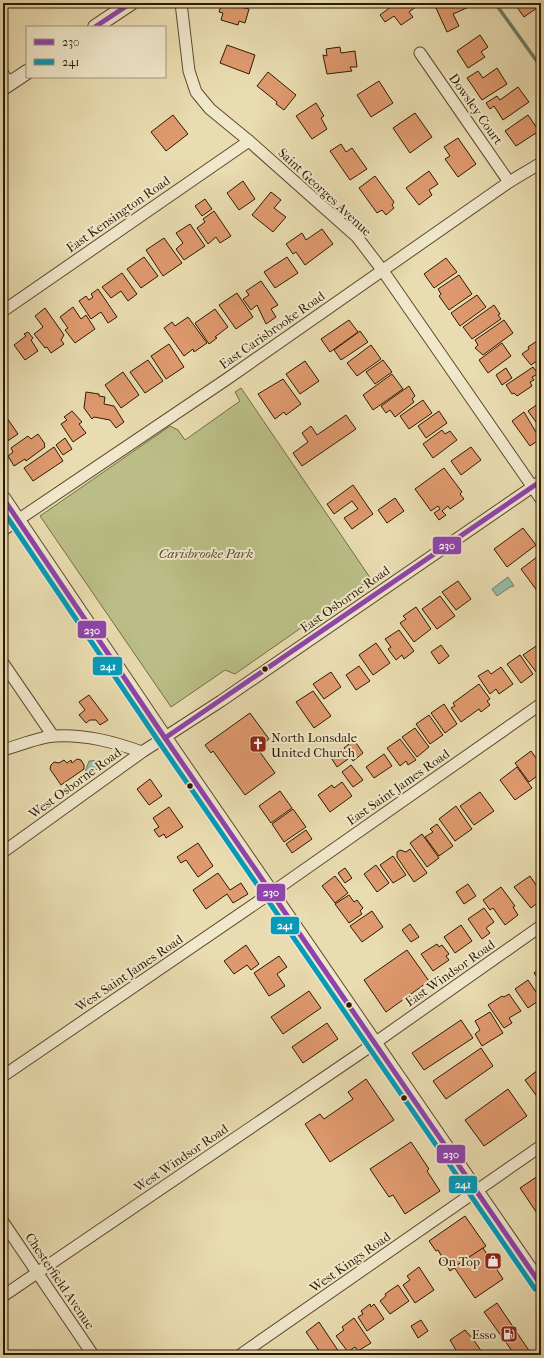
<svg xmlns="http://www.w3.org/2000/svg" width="544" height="1358" font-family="'IM FELL French Canon',serif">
<rect width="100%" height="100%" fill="#e9dcb0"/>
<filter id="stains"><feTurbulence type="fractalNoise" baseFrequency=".005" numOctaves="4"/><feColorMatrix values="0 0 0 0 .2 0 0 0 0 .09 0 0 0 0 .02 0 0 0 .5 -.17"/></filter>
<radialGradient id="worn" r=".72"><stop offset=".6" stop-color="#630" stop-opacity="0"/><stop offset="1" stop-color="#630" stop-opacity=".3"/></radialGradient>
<path fill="#bbbf87" stroke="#746d44" d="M241 388 371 579 235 674 225 670 171 707 40 516 170 426 178 430 185 440 240 401 235 392Z"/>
<g fill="#99bca6" stroke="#6e7c64">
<path d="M508 577 514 586 510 587 497 596 492 589Z"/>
<path d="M101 760 103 761V765L87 776 84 775 89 761Z"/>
</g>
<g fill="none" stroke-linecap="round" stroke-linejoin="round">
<path stroke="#6e7c64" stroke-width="3.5" d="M495 3 541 67"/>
</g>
<g fill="#df996e" stroke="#2d1b01">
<path d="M222 3 249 9 245 23 239 21 238 25 221 20 223 13 219 12Z"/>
<path d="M396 3H415L417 6 409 12 413 17 401 25 394 16 385 22 380 15Z"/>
<path d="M447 3H470L471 6 453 14 459 26 447 32 436 8Z"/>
<path d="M514 3H541V5L524 17Z"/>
<path d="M480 35 488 47 481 52 485 57 468 68 457 51Z"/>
<path d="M227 45 255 55 249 74 220 63Z"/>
<path d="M340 47 341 53 355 51 357 67H350L352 71 327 74 323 55 327 56 326 49Z"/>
<path d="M497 68 507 84 482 100 467 78 478 71 483 78Z"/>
<path d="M268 72 296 95 284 110 276 104 277 102 257 86Z"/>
<path d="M379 81 393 103 371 117 357 95Z"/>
<path d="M518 87 529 102 503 120 494 106 490 109 486 103 497 96 500 100Z"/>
<path d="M316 103 324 116 321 118 327 129 312 139 296 116Z"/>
<path d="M415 113 432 137 410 153 393 128Z"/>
<path d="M173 115 188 134 166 151 151 132Z"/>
<path d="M528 115 539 131 516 146 505 131Z"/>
<path d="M458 138 476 164 458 177 445 159 450 156 444 147Z"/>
<path d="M341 144 346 152 352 148 367 169 350 180 330 151Z"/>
<path d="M429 171 438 184 429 190 432 195 419 205 406 188Z"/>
<path d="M375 176 394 202 392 205 394 208 386 215 382 210 377 213 359 188Z"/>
<path d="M243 181 255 199 239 210 227 193Z"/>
<path d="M271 192 281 200 274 208 286 217 273 232 252 215Z"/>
<path d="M205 199 212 209 202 216 195 206Z"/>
<path d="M214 211 231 236 220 243 216 237 208 244 197 228 205 222 203 219Z"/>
<path d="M190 224 205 246 184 260 176 249 183 243 176 233Z"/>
<path d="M322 229 333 244 305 265 296 252 293 254 286 244 302 233 306 240Z"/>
<path d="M164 238 182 263 163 276 146 250Z"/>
<path d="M144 257 158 276 141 288 127 269Z"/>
<path d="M287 257 298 273 275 288 264 272Z"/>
<path d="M446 258 457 272 434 288 424 274Z"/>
<path d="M122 273 137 294 128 301 121 291 111 298 102 287Z"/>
<path d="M459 275 472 294 449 310 439 296 441 294 438 289Z"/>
<path d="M261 281 278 305 271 309 276 317 266 324 257 305 251 310 243 299 249 295 246 291Z"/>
<path d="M98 289 117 317 108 323 101 312 91 319 79 301 86 296 89 300 93 297 91 294Z"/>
<path d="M237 293 253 317 236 329 219 305Z"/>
<path d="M477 295 486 307 460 326 451 313Z"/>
<path d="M494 305 500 314 498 315 501 319 472 339 463 327Z"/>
<path d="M73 307 81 319 86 315 95 329 75 343 65 330 68 328 60 317Z"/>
<path d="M45 308 64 335 61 340 64 344 51 353 47 347 45 348 34 334 43 327 35 316Z"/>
<path d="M215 309 228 327 215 337 217 338 209 344 195 323Z"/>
<path d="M188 317 207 343 194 352 193 349 184 356 164 328 172 322 175 326Z"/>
<path d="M349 320 358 332 330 352 321 339Z"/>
<path d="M504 320 513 333 483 355 475 348 478 345 475 340Z"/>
<path d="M360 331 368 342 341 360 334 350Z"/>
<path d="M28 332 33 338 31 340 38 351 25 360 14 345 26 336 24 334Z"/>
<path d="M540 339 541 358 531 365 522 354 529 349 528 347Z"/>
<path d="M502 343 511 356 488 373 479 360Z"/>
<path d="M169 344 184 367 166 379 151 356Z"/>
<path d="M371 345 381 359 357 376 347 363Z"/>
<path d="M148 360 163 381 145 393 130 372Z"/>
<path d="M383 360 392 372 375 384 366 372Z"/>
<path d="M305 361 319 381 300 394 286 374Z"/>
<path d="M533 367 538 374 532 377 534 380 530 382 532 386 517 396 514 393 512 394 506 385Z"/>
<path d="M506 368 512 378 502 385 496 375Z"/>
<path d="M123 372 139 395 121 408 105 385Z"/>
<path d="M392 374 403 389 373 410 363 395Z"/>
<path d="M283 379 301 404 286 415 284 412 275 419 258 394Z"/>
<path d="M409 386 415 396 412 399 414 402 395 417 390 410 386 413 381 406Z"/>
<path d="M86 392 99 394V396L105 397 104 404 114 406 124 422 116 428 110 420 94 417 92 419 84 408Z"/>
<path d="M423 400 432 413 409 429 400 416Z"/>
<path d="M539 403 541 406V429L528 411Z"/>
<path d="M72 411 82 422 79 424 86 433 73 442 61 424 67 420 64 417Z"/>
<path d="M439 411 447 423 426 438 418 426Z"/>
<path d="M524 412 540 439 530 446 512 421Z"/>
<path d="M346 415 356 429 302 466 293 453 308 442 302 433 311 426 317 435Z"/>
<path d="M7 418 18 434 3 444V421Z"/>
<path d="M442 430 445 434 450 431 457 440 433 458 423 444Z"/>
<path d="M38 434 45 444 44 445 45 447 26 461 25 459 14 466 8 456 13 452 11 448 28 436 31 439Z"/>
<path d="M65 438 72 449 63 455 56 445Z"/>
<path d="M54 447 63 461 33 481 24 468Z"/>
<path d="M471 447 481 460 461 475 451 461Z"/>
<path d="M444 468 462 492 460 494 464 499 450 509 448 506 442 511 446 515 439 520 434 513 440 509 438 506 431 511 415 489Z"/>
<path d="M353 485 373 514 352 529 344 518 358 509 352 501 334 514 327 504Z"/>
<path d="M395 498 404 511 387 523 378 510Z"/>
<path d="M523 528 536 545 507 567 494 549Z"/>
<path d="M541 554V589L538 592 521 569Z"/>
<path d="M458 581 471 599 456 610 442 592Z"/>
<path d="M440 596 455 616 437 629 422 609Z"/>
<path d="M416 607 431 629 414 642 400 623 406 619 403 616Z"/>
<path d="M399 630 414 651 404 659 402 655 396 660 388 649 391 647 385 639Z"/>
<path d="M376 643 390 663 373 675 359 655Z"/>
<path d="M441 645 449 656 439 664 431 652Z"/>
<path d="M536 646 541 653V670L537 673 523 655Z"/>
<path d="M520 655 533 674 521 683 507 664Z"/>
<path d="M359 666 370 681 356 690 346 675Z"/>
<path d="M501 667 513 684 499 694 496 689 490 694 478 676 488 670 491 674Z"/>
<path d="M331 672 341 687 324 699 313 684Z"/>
<path d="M479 684 490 699 487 701 490 705 481 712 479 709 461 722 451 708 455 706 453 703Z"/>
<path d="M313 691 331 716 314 728 296 702Z"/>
<path d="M89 695 108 720 100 725 96 720H90L86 723 79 715 85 710 79 702Z"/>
<path d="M444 704 457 724 445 733 431 713Z"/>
<path d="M250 713 269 739 257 748 275 773 245 795 213 751 211 753 205 745Z"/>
<path d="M429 715 443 735 430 744 416 724Z"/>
<path d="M415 728 429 747 417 757 402 737Z"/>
<path d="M400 739 416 760 408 765 406 761 400 766 387 748Z"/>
<path d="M354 740 363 753 353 761 344 748Z"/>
<path d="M341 749 348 759 337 767 330 756Z"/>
<path d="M531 751 541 765V773L529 782 515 763Z"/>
<path d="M384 754 392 766 374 778 366 767Z"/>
<path d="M77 759 81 760 84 765V769L61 785 50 769 51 765 54 762 59 763 64 760 67 763 71 760 72 763Z"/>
<path d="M351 765 363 780 353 787 342 772Z"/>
<path d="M517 767 532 788 515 800 500 780Z"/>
<path d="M150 779 162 796 149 805 137 789Z"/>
<path d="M342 782 352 796 330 812 318 795 332 785 334 788Z"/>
<path d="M280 791 292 808 271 823 259 806Z"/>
<path d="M480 792 494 811 474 825 460 806Z"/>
<path d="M456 806 472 829 455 841 439 819Z"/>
<path d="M169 807 183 827 166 838 164 834 159 837 154 830 159 827 153 818Z"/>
<path d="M293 809 306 827 284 842 272 824Z"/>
<path d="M437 824 453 846 439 856 425 837 433 832 430 829Z"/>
<path d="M306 830 312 839 292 853 286 844Z"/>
<path d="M422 834 439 858 427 867 410 843Z"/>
<path d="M198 843 213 866 198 877 186 860 181 863 177 857Z"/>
<path d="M410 849 427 873 414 882 397 857V852L400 850 406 852Z"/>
<path d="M393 856 406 875 393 883 380 865Z"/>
<path d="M376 865 389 883 377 892 364 874Z"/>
<path d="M345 868 352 878 345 883 338 873Z"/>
<path d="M218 873 230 890 241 883 248 894 233 903 227 894 206 909 193 890Z"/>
<path d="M335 876 348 893 335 903 322 886Z"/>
<path d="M530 876 540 891 538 893 541 898V900L531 908 514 887Z"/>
<path d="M468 884 476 896 464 904 456 892Z"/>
<path d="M501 887 515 906 513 907 518 915 505 925 493 908 490 910 483 900Z"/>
<path d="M349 895 354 902 357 900 363 908 360 911 362 914 349 923 335 904Z"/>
<path d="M484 908 494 922 486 928 490 933 482 939 468 919Z"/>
<path d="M372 911 383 927 362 942 350 926Z"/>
<path d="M410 924 419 937 411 942 402 930Z"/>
<path d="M461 925 472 941 455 953 444 937Z"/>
<path d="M437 944 439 947 442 945 449 954 446 956 449 960 433 971 421 954Z"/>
<path d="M246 945 259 964 251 970 247 965 234 974 224 961Z"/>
<path d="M407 950 429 981 386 1012 364 980Z"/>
<path d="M279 956 287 967 277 974 285 986 269 996 254 973Z"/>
<path d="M541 968V983L534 973Z"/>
<path d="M528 980 536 992 539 990 541 994V999L528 1008 515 989Z"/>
<path d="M309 991 321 1008 283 1034 271 1017Z"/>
<path d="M509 994 521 1011 509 1018 512 1023 504 1028 488 1005 502 996 504 997Z"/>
<path d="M490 1012 503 1033 482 1046 475 1034 480 1030 475 1021Z"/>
<path d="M461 1020 473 1038 424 1070 412 1053Z"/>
<path d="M327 1023 338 1039 303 1063 292 1047Z"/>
<path d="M481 1048 493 1066 446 1099 433 1081Z"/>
<path d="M538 1070 541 1074V1102L525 1080Z"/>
<path d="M366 1079 394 1120 330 1162 305 1124 320 1114 324 1119 353 1099 348 1092Z"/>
<path d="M508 1089 527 1116 484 1146 465 1120Z"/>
<path d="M411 1142 429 1169 427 1171 440 1191 405 1214 393 1195 389 1197 370 1169Z"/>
<path d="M541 1174V1219L520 1188Z"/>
<path d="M465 1216 486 1246 450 1271 438 1250 436 1251 429 1241Z"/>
<path d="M483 1248 503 1279 475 1298 454 1267Z"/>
<path d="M419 1267 434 1290 415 1303 403 1285 410 1280 407 1276Z"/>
<path d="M398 1285 409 1301 390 1314 380 1301 386 1296 385 1294Z"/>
<path d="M497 1303 530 1352 525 1355H515L484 1312Z"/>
<path d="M370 1304 371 1307 374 1304 384 1319 367 1331 358 1317 363 1314 361 1311Z"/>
<path d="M354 1318 371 1343 358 1351 355 1347 348 1352 336 1336 344 1330 342 1327Z"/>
<path d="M421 1320 428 1331 418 1338 411 1326Z"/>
<path d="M319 1322 341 1355H322L306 1332Z"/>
<path d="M465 1330 473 1339 484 1355H459L450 1340Z"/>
</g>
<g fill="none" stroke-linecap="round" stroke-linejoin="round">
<g stroke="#5c4b2d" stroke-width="13">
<g id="minor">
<path d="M181 3 189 71 196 92 210 109 249 141 357 237 383 271 541 499"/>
<path d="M420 53 509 182"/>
<path d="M3 74 10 84"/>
<path d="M3 311 249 141"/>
<path d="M3 530 227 379 509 182 541 163"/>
<path d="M3 663 53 736"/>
<path d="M3 750C18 746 39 737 54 736 85 734 114 742 142 752"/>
<path d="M3 852 142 752 221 701 541 481"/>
<path d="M3 1076 284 884 541 704"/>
<path d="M3 1222 93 1355"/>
<path d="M3 1296 359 1054 541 926"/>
<path d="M240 1355 541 1146"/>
</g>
</g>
<g stroke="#5c4b2d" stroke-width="16">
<g id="tertiary">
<path d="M95 27 131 3"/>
<path d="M3 88 27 72"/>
<path d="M3 498 165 738 541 1285"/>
</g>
</g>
<use href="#minor" stroke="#f1e8cc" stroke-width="11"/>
<use href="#tertiary" stroke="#f1e8cc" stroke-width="14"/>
<g stroke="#f1e8cc" stroke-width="8">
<g id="bus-1">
<path d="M95 27 131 3"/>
<path d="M3 498 165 738 541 1285"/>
<path d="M165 738 541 481"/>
</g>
</g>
<g stroke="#f1e8cc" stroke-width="8">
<path id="bus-2" d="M3 511 159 742 535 1289"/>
</g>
<use href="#bus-1" stroke="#8e44ad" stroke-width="5"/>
<use href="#bus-2" stroke="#049bba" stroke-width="5"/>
</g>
<defs>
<g id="church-square" transform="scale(0.9)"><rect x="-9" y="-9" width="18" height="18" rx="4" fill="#8f2418" stroke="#f1e8cc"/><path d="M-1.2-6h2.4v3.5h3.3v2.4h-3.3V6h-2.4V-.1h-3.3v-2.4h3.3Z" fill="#fff"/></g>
<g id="shop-square" transform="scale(0.9)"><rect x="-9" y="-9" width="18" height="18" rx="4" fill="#8f2418" stroke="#f1e8cc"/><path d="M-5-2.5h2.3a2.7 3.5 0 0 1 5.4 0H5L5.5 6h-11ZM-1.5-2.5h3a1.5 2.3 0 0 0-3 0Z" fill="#fff"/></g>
<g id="fuel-square" transform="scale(0.9)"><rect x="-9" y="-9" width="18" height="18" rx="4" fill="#8f2418" stroke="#f1e8cc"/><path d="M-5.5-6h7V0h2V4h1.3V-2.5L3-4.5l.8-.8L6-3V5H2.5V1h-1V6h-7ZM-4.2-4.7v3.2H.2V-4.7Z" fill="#fff"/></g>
</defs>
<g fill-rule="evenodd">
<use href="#church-square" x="258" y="744"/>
<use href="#shop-square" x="493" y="1261"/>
<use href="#fuel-square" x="509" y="1334"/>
</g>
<g fill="#2d1b01" stroke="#f1e8cc" stroke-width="1.5">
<circle cx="265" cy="669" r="3.5"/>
<circle cx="190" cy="786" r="3.5"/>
<circle cx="349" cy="1005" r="3.5"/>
<circle cx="404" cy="1098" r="3.5"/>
</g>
<g text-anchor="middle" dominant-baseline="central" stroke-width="4" stroke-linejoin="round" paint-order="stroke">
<g font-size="13" fill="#2d1b01" stroke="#f1e8cc">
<text transform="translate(476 109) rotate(55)">Dowsley Court</text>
<text transform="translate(325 192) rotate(43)">Saint Georges Avenue</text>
<text transform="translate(118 214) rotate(-35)">East Kensington Road</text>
<text transform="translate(272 330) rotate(-35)">East Carisbrooke Road</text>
<text transform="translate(345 599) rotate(-35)">East Osborne Road</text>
<text transform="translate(75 783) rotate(-36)">West Osborne Road</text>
<text transform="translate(398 787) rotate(-35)">East Saint James Road</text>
<text transform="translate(129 973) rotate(-34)">West Saint James Road</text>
<text transform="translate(450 973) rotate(-35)">East Windsor Road</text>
<text transform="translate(181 1158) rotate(-34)">West Windsor Road</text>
<text transform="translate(350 1262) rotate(-35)">West Kings Road</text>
<text transform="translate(60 1281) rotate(56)">Chesterfield Avenue</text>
</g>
<g font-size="13" font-style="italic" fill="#584c29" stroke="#f1e8cc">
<text x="206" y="553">Carisbrooke Park</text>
</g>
<g font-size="13" fill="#2d1b01" stroke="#f1e8cc" text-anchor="end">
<text x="271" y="737" text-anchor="start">North Lonsdale<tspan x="271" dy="15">United Church</tspan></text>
<text x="480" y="1261">On Top</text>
<text x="496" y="1334">Esso</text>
</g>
</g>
<g stroke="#f1e8cc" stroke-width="1.5">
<rect x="432" y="536" width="30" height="19" rx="4" fill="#8e44ad"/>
<rect x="77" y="620" width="30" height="19" rx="4" fill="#8e44ad"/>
<rect x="92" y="656" width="31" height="20" rx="4" fill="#049bba"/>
<rect x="256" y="883" width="30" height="19" rx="4" fill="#8e44ad"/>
<rect x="270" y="916" width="30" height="19" rx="4" fill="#049bba"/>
<rect x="436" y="1144" width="30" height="20" rx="4" fill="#8e44ad"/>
<rect x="448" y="1175" width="30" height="19" rx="4" fill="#049bba"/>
</g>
<g font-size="11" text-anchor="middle" font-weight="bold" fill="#fff">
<text x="447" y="549">230</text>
<text x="92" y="634">230</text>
<text x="108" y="670">241</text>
<text x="271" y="896">230</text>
<text x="285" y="929">241</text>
<text x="451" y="1158">230</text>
<text x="463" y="1188">241</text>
</g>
<rect width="544" height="1358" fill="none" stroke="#e9dcb0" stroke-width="16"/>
<rect x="4" y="4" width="536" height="1350" fill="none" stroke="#2d1b01" stroke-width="2"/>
<rect x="8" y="8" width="528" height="1342" fill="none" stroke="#2d1b01"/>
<rect x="26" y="26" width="140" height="52" fill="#f1e8cc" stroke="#a3967b"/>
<rect x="34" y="39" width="20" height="6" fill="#8e44ad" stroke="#a3967b"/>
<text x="62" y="46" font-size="12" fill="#2d1b01">230</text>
<rect x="34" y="59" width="20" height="6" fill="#049bba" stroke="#a3967b"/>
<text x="62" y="66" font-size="12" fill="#2d1b01">241</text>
<rect width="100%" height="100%" filter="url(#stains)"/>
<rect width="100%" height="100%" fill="url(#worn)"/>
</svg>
